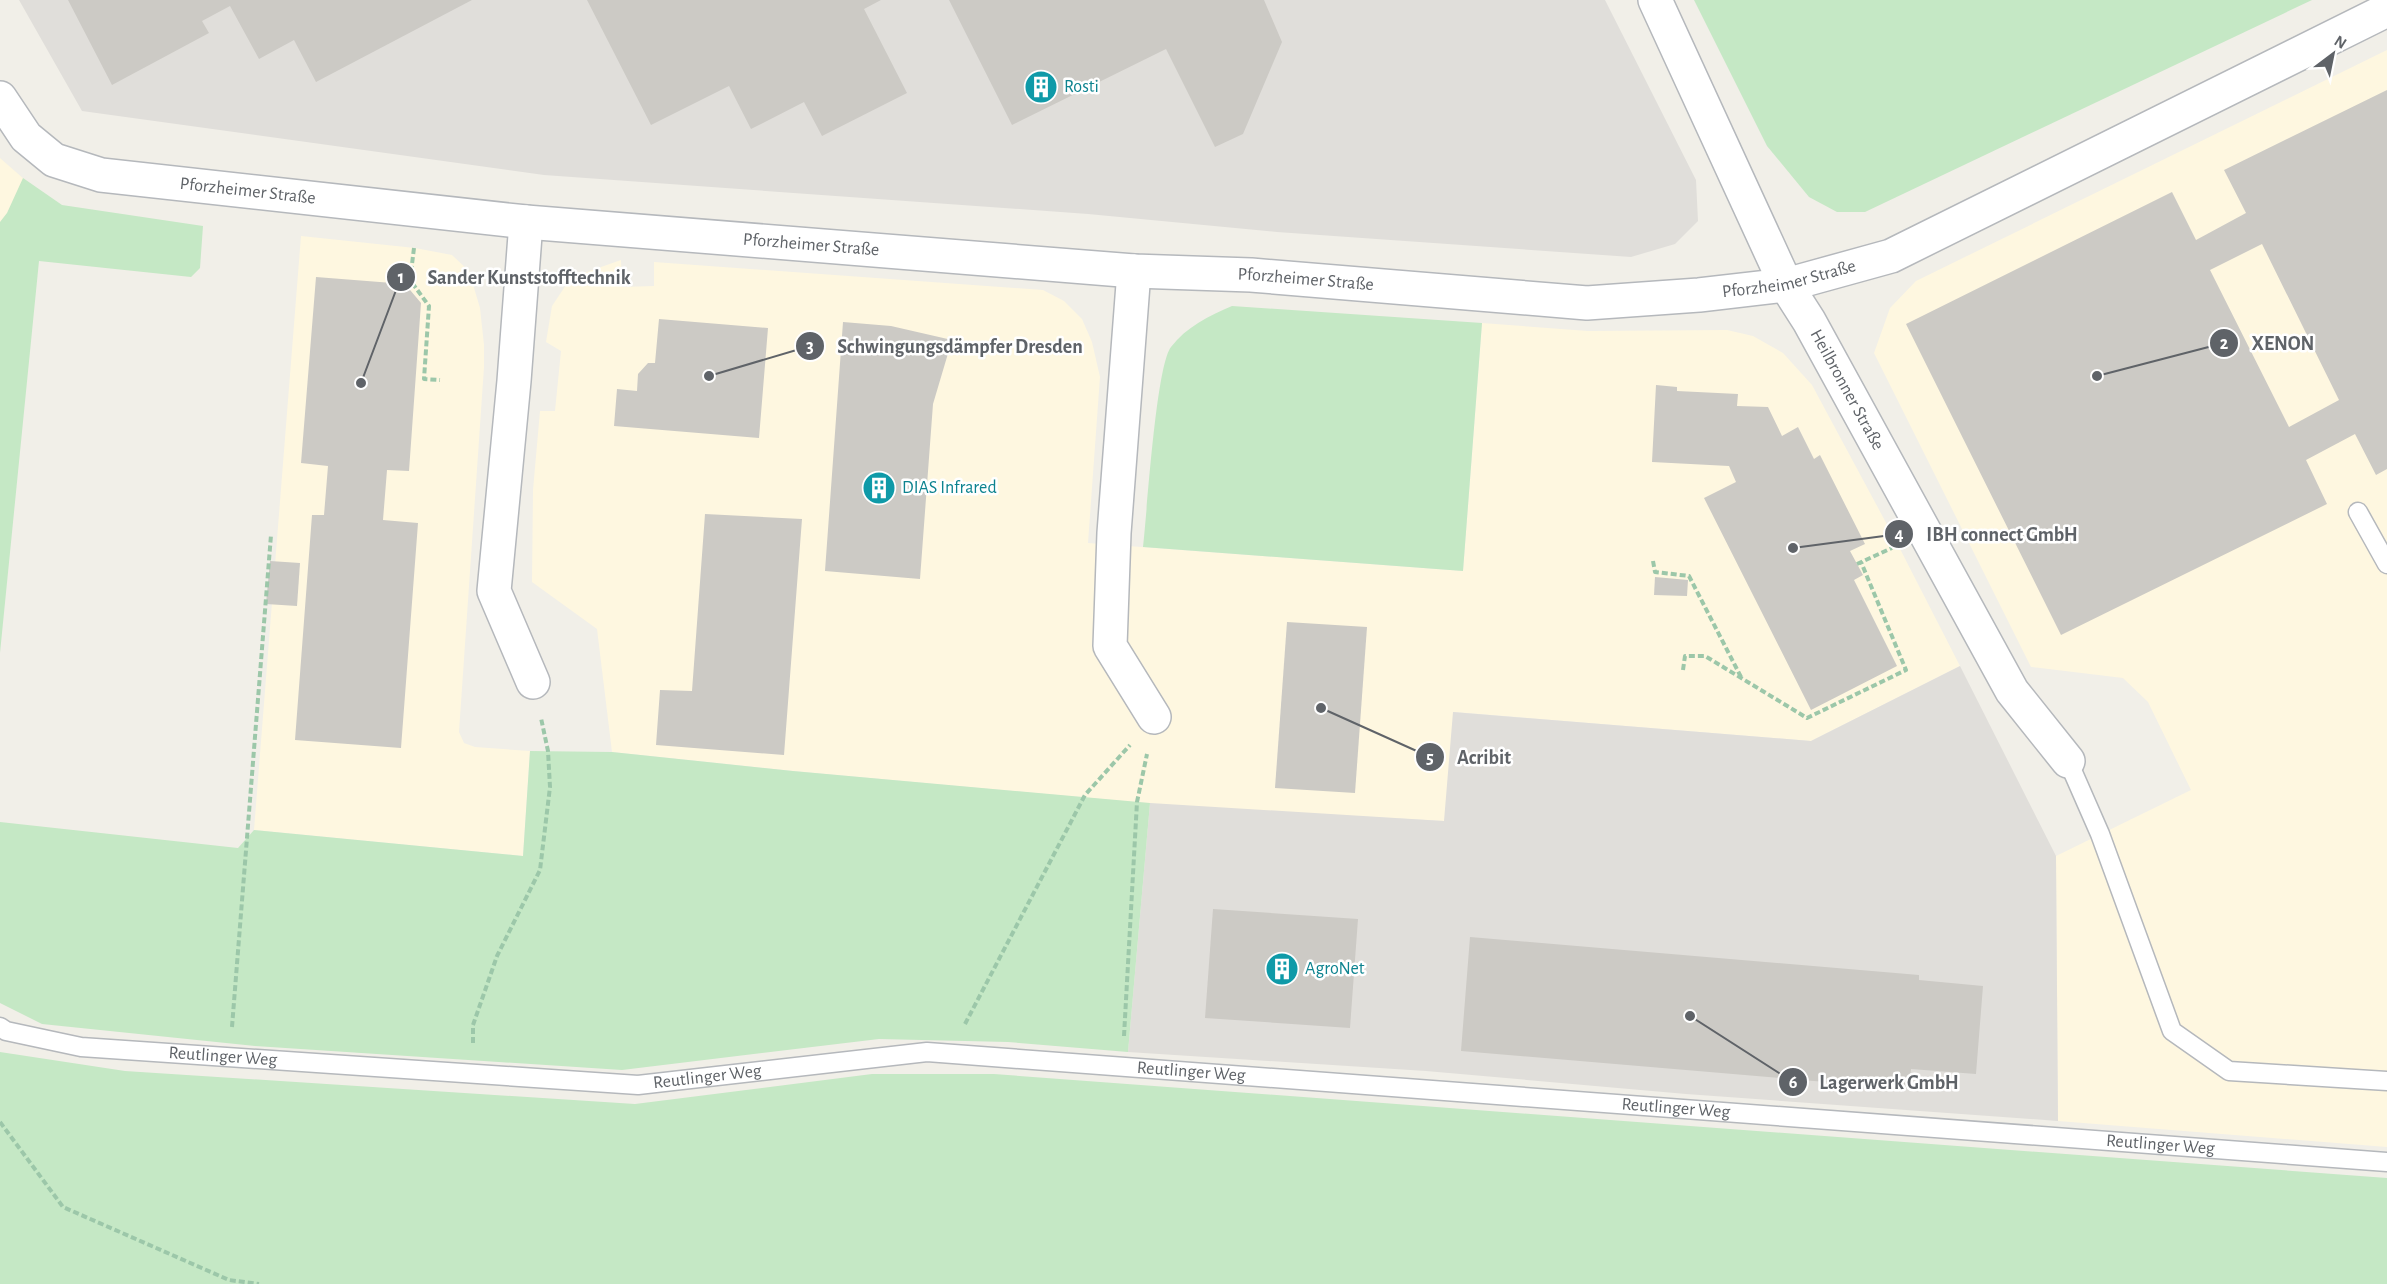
<svg xmlns="http://www.w3.org/2000/svg" width="2387" height="1284" font-family="'Alegreya Sans',sans-serif">
<rect width="100%" height="100%" fill="#f1efe8"/>
<g fill="#fef7e0">
<path d="M2387 50V1147L2058 1121 2056 856 2191 790 2148 702 2123 678 2031 667 1874 353 1890 308 1916 281Z"/>
<path d="M0 158 32 186 0 271Z"/>
<path d="M301 236 415 248 452 255 469 271 480 308 484 345V367L459 732 464 743 475 747 530 751 523 856 254 830Z"/>
<path d="M621 260 622 287 654 286V262L1043 290 1064 301 1082 319 1092 342 1100 377 1088 543 1463 571 1482 323 1588 331 1727 330 1753 336 1783 353 1812 385 1898 545 1960 666 1811 741 1454 712 1445 821 1188 807 793 771 612 752 597 629 532 582 533 490 540 411H555L561 351 546 342 552 306 568 282 584 273Z"/>
</g>
<g fill="#e0deda">
<path d="M19 0H1605L1696 180 1698 221 1675 244 1631 257 1277 232 1088 214 544 175 82 111Z"/>
<path d="M1960 666 2056 856 2058 1121 1686 1094 1426 1071 1128 1052 1150 803 1444 821 1453 712 1811 741Z"/>
</g>
<g fill="#c5e8c5">
<path d="M1694 0H2312L1865 212H1837L1809 197 1767 146Z"/>
<path d="M23 178 62 205 203 226 200 268 191 277 39 261 0 653V222L7 213Z"/>
<path d="M1232 306 1482 323 1463 571 1143 547C1147 514 1156 366 1171 347 1186 327 1209 316 1232 306Z"/>
<path d="M530 751 612 752 793 771 1150 803 1128 1052 1008 1042 879 1039 622 1070 255 1046 42 1024 0 1003V822L238 848 254 830 523 856Z"/>
<path d="M0 1052 125 1071 635 1104 872 1074H994L2387 1178V1284H0Z"/>
</g>
<g fill="#cccac5" fill-rule="evenodd">
<path d="M68 0H472L316 82 294 40 259 59 230 6 202 21 209 33 112 85Z"/>
<path d="M587 0H881L864 9 907 93 822 136 804 102 751 129 729 86 651 125Z"/>
<path d="M949 0H1264L1282 42 1243 134 1215 147 1166 49 1012 125Z"/>
<path d="M2387 90V469L2376 475 2355 434 2306 460 2327 504 2061 635 1906 324 2172 192 2196 240 2246 213 2224 170ZM2262 244 2339 400 2289 427 2210 270Z"/>
<path d="M316 277 405 284 421 303 409 471 387 470 383 520 418 523 401 748 295 740 312 515H324L328 466 301 463Z"/>
<path d="M659 319 768 328 759 438 614 426 617 389 637 391 638 374 648 363H655Z"/>
<path d="M843 322 891 326 952 340 933 404 920 579 825 571Z"/>
<path d="M1656 385 1677 387V391L1738 394 1737 406 1768 407 1782 436 1798 427 1814 459 1820 455 1865 544 1850 551 1863 575 1854 580 1897 666 1811 710 1704 498 1736 482 1729 466 1652 462Z"/>
<path d="M705 514 802 519 784 755 656 745 660 690 692 691Z"/>
<path d="M270 561 300 563 297 606 266 604Z"/>
<path d="M1655 577 1688 580 1687 596 1654 595Z"/>
<path d="M1287 622 1367 627 1355 793 1275 788Z"/>
<path d="M1213 909 1358 919 1350 1028 1205 1018Z"/>
<path d="M1470 937 1919 975V980L1983 986 1976 1074 1911 1069 1909 1089 1461 1051Z"/>
</g>
<g fill="none" stroke-linecap="round" stroke-linejoin="round">
<g stroke="#b5b8bc" stroke-width="21">
<g id="service">
<path d="M2358 512 2387 564"/>
<path d="M2068 761 2100 834 2172 1031 2229 1071 2387 1081"/>
<path id="s1" d="M0 1027 6 1031 81 1047 638 1085 927 1052 2387 1162"/>
</g>
</g>
<g stroke="#b5b8bc" stroke-width="36">
<g id="minor">
<path id="s2" d="M1655 0 1786 285 1809 321 2012 691 2068 761"/>
<path id="s3" d="M0 98 26 137 54 160 101 175 526 222 1134 271 1251 275 1587 303 1699 295 1786 285 1891 256 2387 10"/>
<path d="M526 222 514 381 494 591 533 682"/>
<path d="M1134 271 1114 533 1110 646 1154 717"/>
</g>
</g>
<g stroke="#9cc7a9" stroke-width="4" stroke-dasharray="6 3" stroke-linecap="butt">
<path d="M414 248 410 280 429 306 424 379 440 380"/>
<path d="M1653 561 1655 572 1689 576 1742 679"/>
<path d="M1857 564 1892 548"/>
<path d="M1683 670 1685 656H1705L1807 718 1906 670 1861 562"/>
<path d="M965 1024 1085 795 1130 745"/>
<path d="M232 1027 271 535"/>
<path d="M1124 1036 1137 802 1147 754"/>
<path d="M473 1043V1025L497 956 540 870 550 787 548 751 541 718"/>
<path d="M0 1122 63 1207 229 1280 259 1284"/>
</g>
<use href="#service" stroke="#fff" stroke-width="18"/>
<use href="#minor" stroke="#fff" stroke-width="33"/>
</g>
<defs>
<g id="building-disc" transform="scale(1.725)"><circle r="9.5" fill="#0f9aa8" stroke="#fff"/><path d="M-4-6H4V6H1V3H-1V6H-4ZM-2.5-4.3h1.7v1.8h-1.7ZM.8-4.3h1.7v1.8H.8ZM-2.5-1h1.7V.8h-1.7ZM.8-1h1.7V.8H.8Z" fill="#fff"/></g>
</defs>
<g fill-rule="evenodd">
<use href="#building-disc" x="1041" y="87"/>
<use href="#building-disc" x="879" y="488"/>
<use href="#building-disc" x="1282" y="969"/>
</g>
<g text-anchor="middle" dominant-baseline="central" stroke-width="5" stroke-linejoin="round" paint-order="stroke">
<g font-size="18" fill="#0d838f" stroke="#fff" text-anchor="start">
<text x="1064" y="87">Rosti</text>
<text x="902" y="488">DIAS Infrared</text>
<text x="1305" y="969">AgroNet</text>
</g>
<g font-size="18" fill="#5f6368" stroke="#fff">
<text stroke="none"><textPath href="#s3" startOffset="280">Pforzheimer Straße</textPath></text>
<text stroke="none"><textPath href="#s3" startOffset="846">Pforzheimer Straße</textPath></text>
<text stroke="none"><textPath href="#s3" startOffset="1828">Pforzheimer Straße</textPath></text>
<text stroke="none"><textPath href="#s3" startOffset="1342">Pforzheimer Straße</textPath></text>
<text stroke="none"><textPath href="#s2" startOffset="435">Heilbronner Straße</textPath></text>
<text stroke="none"><textPath href="#s1" startOffset="226">Reutlinger Weg</textPath></text>
<text stroke="none"><textPath href="#s1" startOffset="1198">Reutlinger Weg</textPath></text>
<text stroke="none"><textPath href="#s1" startOffset="712">Reutlinger Weg</textPath></text>
<text stroke="none"><textPath href="#s1" startOffset="1684">Reutlinger Weg</textPath></text>
<text stroke="none"><textPath href="#s1" startOffset="2170">Reutlinger Weg</textPath></text>
</g>
</g>
<path fill="none" stroke="#5f6368" stroke-width="2" d="M361 383L401 277M2097 376L2224 343M709 376L810 346M1793 548L1899 534M1321 708L1430 757M1690 1016L1793 1082"/>
<g fill="#5f6368" stroke="#fff" stroke-width="2">
<circle cx="361" cy="383" r="6"/>
<circle cx="2097" cy="376" r="6"/>
<circle cx="709" cy="376" r="6"/>
<circle cx="1793" cy="548" r="6"/>
<circle cx="1321" cy="708" r="6"/>
<circle cx="1690" cy="1016" r="6"/>
<circle cx="401" cy="277" r="15"/>
<circle cx="2224" cy="343" r="15"/>
<circle cx="810" cy="346" r="15"/>
<circle cx="1899" cy="534" r="15"/>
<circle cx="1430" cy="757" r="15"/>
<circle cx="1793" cy="1082" r="15"/>
</g>
<g font-size="18" text-anchor="middle" font-weight="bold" fill="#fff">
<text x="401" y="283">1</text>
<text x="2224" y="349">2</text>
<text x="810" y="352">3</text>
<text x="1899" y="540">4</text>
<text x="1430" y="763">5</text>
<text x="1793" y="1088">6</text>
</g>
<g font-size="20" text-anchor="middle" font-weight="bold" fill="#5f6368" stroke="#fff" stroke-width="5" stroke-linejoin="round" paint-order="stroke">
<text x="529" y="284">Sander Kunststofftechnik</text>
<text x="2283" y="350">XENON</text>
<text x="960" y="353">Schwingungsdämpfer Dresden</text>
<text x="2002" y="541">IBH connect GmbH</text>
<text x="1484" y="764">Acribit</text>
<text x="1889" y="1089">Lagerwerk GmbH</text>
</g>
<g transform="translate(2333 54) rotate(32)" stroke="#ffffff" stroke-width="4.5" paint-order="stroke">
<path d="M0-4.5L10 22L0 15L-10 22Z" fill="#5f6368"/>
<text y="-9" font-size="16" font-weight="bold" text-anchor="middle" fill="#5f6368">N</text>
</g>
</svg>
